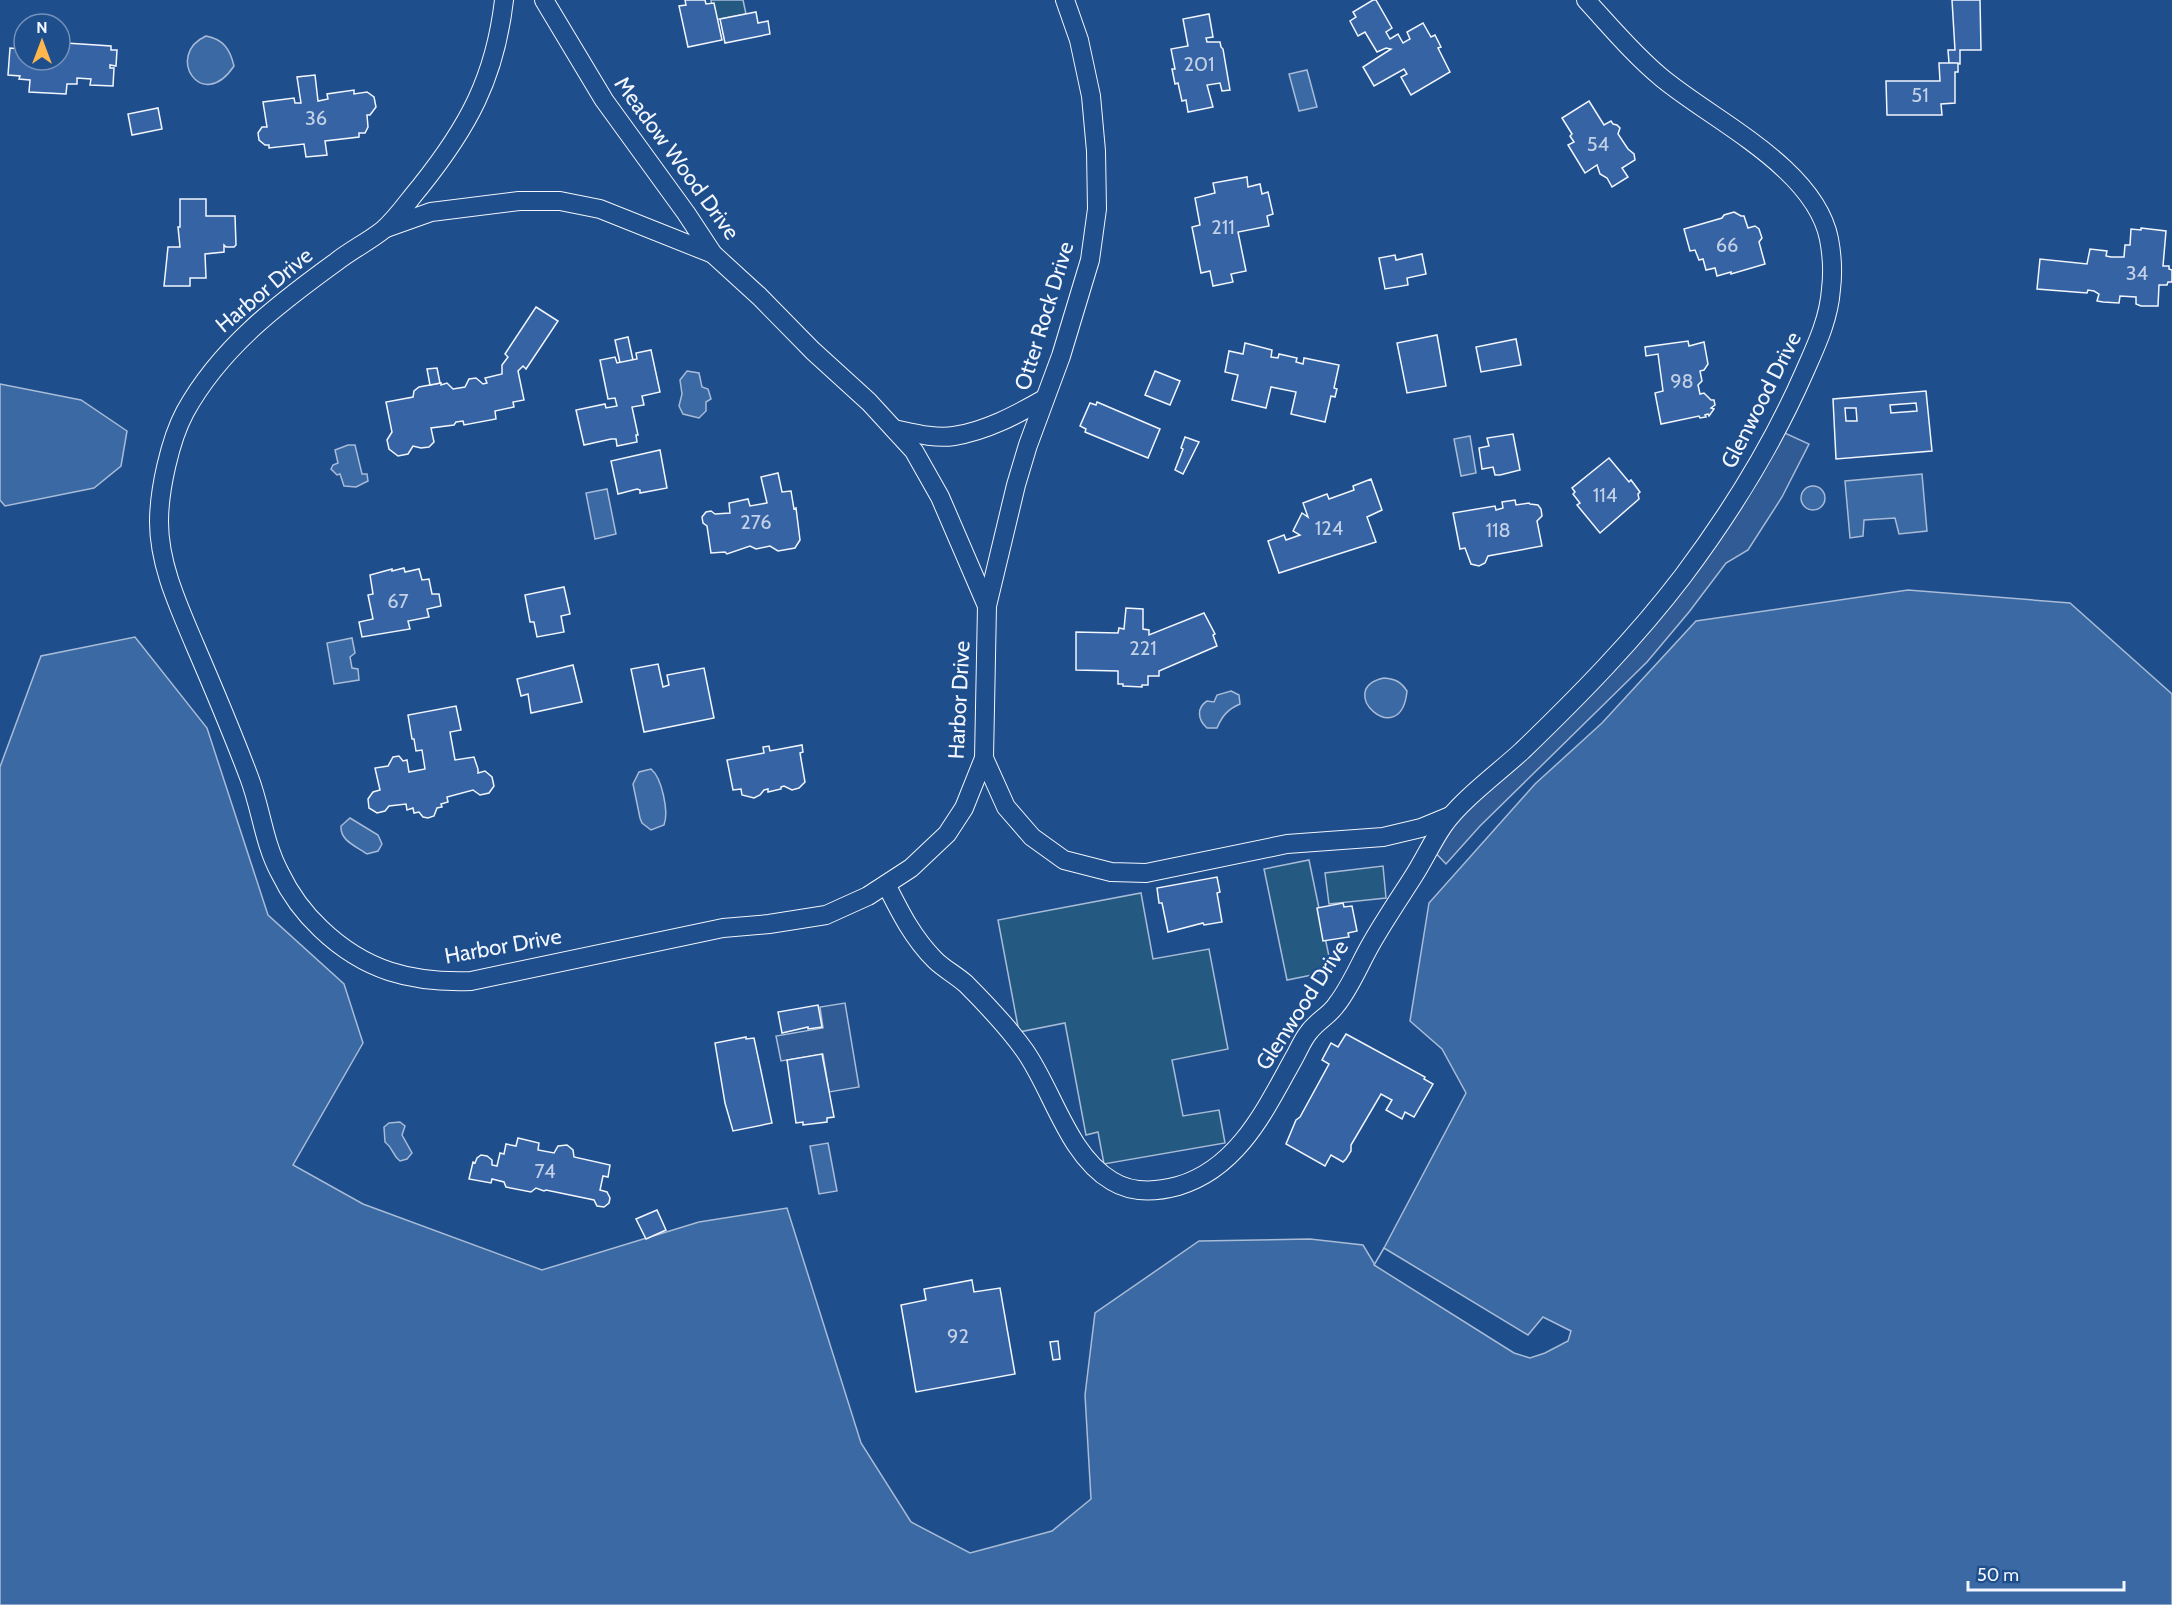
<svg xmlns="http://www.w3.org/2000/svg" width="2172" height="1605" font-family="Cabin,sans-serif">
<rect width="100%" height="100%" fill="#1f4e8c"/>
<g fill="#245a82" stroke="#a8bbd7" stroke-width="1.5">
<path d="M711 0H743L746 14 714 20Z"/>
<path d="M1309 860 1332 971 1287 980 1264 869Z"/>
<path d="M1383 866 1386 898 1329 904 1325 873Z"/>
<path d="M1141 893 1153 959 1209 949 1228 1049 1172 1060 1183 1116 1219 1110 1225 1143 1104 1164 1098 1132 1086 1135 1065 1023 1019 1032 998 920Z"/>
</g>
<g fill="#305b95" stroke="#a8bbd7" stroke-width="1.5">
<path d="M1778 430 1809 444 1782 497 1748 550 1726 563 1689 612 1647 662 1480 826 1446 864 1429 846 1654 615Z"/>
<path d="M845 1003 859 1087 829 1092 823 1054 781 1061 776 1036 823 1028 820 1007Z"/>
</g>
<g fill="#3b69a3" stroke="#a8bbd7" stroke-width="1.5">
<path d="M206 36C223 39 230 49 234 66 202 114 164 55 206 36Z"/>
<path d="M1307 70 1317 107 1299 111 1289 74Z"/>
<path d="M687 371 699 373 702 387 708 389 711 399 706 402V411L699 418 683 414 679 406 682 394 680 380Z"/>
<path d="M0 384 81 400 127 431 121 466 94 488 5 506 0 500Z"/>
<path d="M1470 436 1476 473 1461 476 1454 439Z"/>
<path d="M348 445H355L362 474H367L368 481 356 487 344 486 340 474 337 475 331 469 333 465 338 463 335 450Z"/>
<path d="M1922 474 1927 531 1899 534 1895 518 1864 520 1863 536 1850 538 1845 481Z"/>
<circle cx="1813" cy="498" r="12"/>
<path d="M607 489 616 534 595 539 586 493Z"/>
<path d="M1908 590 2070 603 2172 694V1605H0V767L41 656 135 637 207 728 268 915 344 984 363 1043 293 1165 363 1204 542 1270 699 1222 787 1208 861 1443 911 1522 970 1553 1052 1531 1091 1499 1085 1395 1095 1313 1199 1241 1310 1239 1363 1245 1375 1265 1466 1093 1442 1049 1410 1021 1429 903 1535 784 1602 723 1696 621Z"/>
<path d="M352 638 355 653 350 657 352 668 358 669 359 680 334 684 327 643Z"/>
<path d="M1384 678C1396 679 1401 682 1407 691 1401 753 1332 689 1384 678Z"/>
<path d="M1231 691 1239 695 1240 704C1228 709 1222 716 1217 728H1207C1198 720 1196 708 1207 701L1214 702 1217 695Z"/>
<path d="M651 769C662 778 669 812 664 825L651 830 642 823 640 818 633 784 639 772Z"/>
<path d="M350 818 378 835 382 844 378 851 367 854C356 846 340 841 341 826Z"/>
<path d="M400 1122 405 1126 402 1135 412 1153 407 1159 400 1161C392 1155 394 1149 385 1142L384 1127 389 1123Z"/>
<path d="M828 1143 837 1191 819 1194 810 1146Z"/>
</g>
<path fill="#1f4e8c" stroke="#a8bbd7" stroke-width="1.5" d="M1384 1248 1528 1335 1543 1317 1571 1331 1568 1341 1545 1353 1530 1358 1514 1353 1374 1265Z"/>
<g fill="#3563a3" stroke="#f2f6ff" stroke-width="1.5" fill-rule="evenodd">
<path d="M685 0H705L706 4 714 3 722 40 688 47 679 6 686 5Z"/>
<path d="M1373 0H1376L1392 28 1386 32 1390 39 1398 34 1403 43 1410 39 1407 32 1423 23 1431 37 1435 35 1441 47 1438 48 1450 72 1411 95 1401 77 1407 74 1404 69 1374 86 1363 67 1391 49 1386 48 1377 52 1365 32 1358 36 1350 21 1356 17 1353 12Z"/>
<path d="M1952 0H1980L1981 50H1960V64L1949 63 1948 50H1955Z"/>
<path d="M756 12 758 23 768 21 770 34 725 43 720 19Z"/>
<path d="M1209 14 1213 37 1206 38 1207 42H1220L1221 47 1223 49 1230 90 1222 91 1220 83 1207 85 1213 107 1188 112 1186 100 1182 101 1178 83 1175 84 1172 69H1175L1171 49 1188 46 1183 19Z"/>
<path d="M66 43 111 46V50H117L116 66 110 65V68H114L113 86 90 85 91 79 77 78V84H67L66 94 29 92 30 80 19 79 20 76 8 75 10 48 21 49V45H24V60H60V47L66 48Z"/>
<path d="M1939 63H1958V72H1955V103L1941 104 1942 115H1887L1886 81H1940Z"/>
<path d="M315 75 318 101 328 99 327 94 354 90V94L367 92 374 97 376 107 370 115H367L368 127 365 133H359V137L325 141 327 155 306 157 304 144 269 148V145H265L259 140 258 133 262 127H267L263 102 294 98 295 103H301L297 77Z"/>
<path d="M1589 101 1604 125 1611 121 1613 124 1617 125 1620 128 1618 134 1628 149 1634 154 1635 160 1622 168 1628 177 1612 187 1607 178 1600 174 1597 165 1585 173 1568 145 1574 142 1570 136 1572 134 1562 118Z"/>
<path d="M158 108 162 129 132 135 128 114Z"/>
<path d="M1247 177 1248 187 1260 184 1262 194 1268 192 1273 214 1267 216 1269 226 1238 232 1246 271 1231 274 1233 282 1213 286 1210 271 1201 273 1192 227 1200 225 1195 198 1215 193 1213 183Z"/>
<path d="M180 199H206V216H235L236 245 234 247H226L224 245V252L205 254 206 278H190V286H164L168 247H180L178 227H180Z"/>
<path d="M1734 212 1741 216H1744L1748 228 1755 226 1759 229 1762 238 1759 242 1765 264 1731 274V272L1717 276 1715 268 1706 270 1703 259 1699 260 1695 250 1690 251 1684 229 1722 218 1724 215Z"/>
<path d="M2141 228 2166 231 2163 266H2169V269L2172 270V282H2168L2167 285H2159L2158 306H2141L2136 304V297L2120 296 2119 303 2103 302 2097 301 2099 294 2094 291 2088 290 2087 293 2037 289 2040 259 2087 264 2090 249 2107 251 2106 256 2111 257H2124L2125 245H2130L2131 229 2141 230Z"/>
<path d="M1422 254 1426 274 1407 278 1408 285 1385 289 1379 258 1395 255 1396 260Z"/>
<path d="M536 307 558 321 526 369 523 366 518 371 524 400 513 402 514 407 495 411 496 419 464 425 463 421 456 422 454 425 431 428 434 442 429 447 421 448 413 446 408 454 398 456 389 449 387 440 392 432 386 402 413 397 414 391 419 387 441 383V385L447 383 453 389 465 387 469 379 476 378 483 384 487 383 485 378 502 374V365L508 357 505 354Z"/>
<path d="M1437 335 1446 386 1407 393 1397 343Z"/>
<path d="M628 337 633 360 620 363 615 340Z"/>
<path d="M1516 339 1521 365 1481 372 1476 347Z"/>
<path d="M1688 341 1689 346 1704 342 1708 364 1704 370 1700 371 1702 381 1698 385 1700 394 1704 393 1711 400H1714L1715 405 1711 408 1714 409 1709 416 1708 414 1705 415 1706 417 1700 418 1699 416 1661 424 1655 393 1663 391 1658 354 1646 356 1645 347Z"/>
<path d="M1245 343 1272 350 1271 357 1278 358 1279 354 1297 358 1296 362 1303 364 1304 358 1339 365 1334 388 1337 389 1335 397 1331 396 1325 422 1291 414 1296 392 1271 387 1266 408 1232 400 1238 375 1225 372 1229 351 1243 354Z"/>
<path d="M651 350 660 392 642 396 644 405 632 407 638 435H636L637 442 617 446 616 439H611L584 445 576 410 605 404 606 408 617 406 615 398 608 399 600 360 615 357 617 363 637 359 636 353Z"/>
<path d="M437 368 440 383 430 385 427 369Z"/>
<path d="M1155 371 1180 381 1170 405 1145 395Z"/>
<path d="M1926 391 1932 451 1836 459 1833 399ZM1916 403 1917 411 1891 413 1890 405ZM1845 408H1856L1857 421H1846Z"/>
<path d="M1097 402 1160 429 1148 458 1085 432 1086 429 1080 426 1090 403 1096 405Z"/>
<path d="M1513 434 1520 470 1500 475H1495L1493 467 1482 469 1479 448 1489 446 1487 438Z"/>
<path d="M1185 437 1199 442 1183 474 1175 470 1183 449 1181 448Z"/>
<path d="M660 450 667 488 640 493V490L637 489 618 494 611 461Z"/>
<path d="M1609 458 1629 482 1631 480 1640 492 1638 494 1639 499 1600 533 1577 505 1580 503 1573 494 1575 492 1572 488Z"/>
<path d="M778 473 782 492 791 491 794 509 796 508 800 540 795 548 778 551 770 546 756 549 750 546 727 554 725 552 711 553 707 526 703 523 702 517 706 512 711 511 715 514 730 513 729 503 748 499 750 506 767 503 761 477Z"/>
<path d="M1371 479 1382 510 1367 517 1376 542 1279 573 1268 541 1284 535 1286 540 1300 535 1293 531 1302 513 1308 517 1303 503 1327 494 1329 499 1354 490 1353 486Z"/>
<path d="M1515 500 1516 505 1529 503 1530 504 1538 505 1541 509 1542 516 1537 521 1542 546 1488 556 1485 563 1479 566 1471 564 1465 548 1460 549 1453 513 1495 506 1496 510 1503 508 1502 502Z"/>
<path d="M404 568 405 572 419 569 422 580 429 579 432 594H439L441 606 427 609 429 617 408 621 410 629 362 637 359 622 373 619 368 595 373 594 370 575 392 569V571Z"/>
<path d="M564 587 570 614 561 616 564 632 537 637 534 622H530L525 595Z"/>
<path d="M1126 608 1143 609V629L1149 630V635L1204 613 1215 634 1213 635 1217 646 1159 671V676H1148V685H1142V687L1123 686V684H1118V671L1076 670V632L1118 633 1119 628 1124 629Z"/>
<path d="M658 664 663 687 669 685 667 675 704 668 714 718 644 732 631 669Z"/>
<path d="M573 665 582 702 531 713 528 694 521 696 517 679Z"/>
<path d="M456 706 461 730 450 732 455 760 474 757 478 769V773L485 771 492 777 494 786 489 793 480 795 473 790 447 797 448 802 441 804 442 807 437 808 434 816 428 818 423 817 419 812 414 813 413 808 407 810 406 804 389 806 385 811 377 813 369 808 368 799 373 792 380 790 375 768 388 766 393 757 399 756 403 761 407 760 409 772 425 769 422 750 416 751 414 739H412L408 715Z"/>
<path d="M802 745 803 752 800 753 805 782 799 788 792 790 784 786 781 787V789L768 792V789L764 790 760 795 754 798 742 795 741 789 733 790 727 760 764 753 763 747 769 746 770 751Z"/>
<path d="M1217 877 1220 892 1217 893 1222 922 1204 925 1203 923 1168 932 1162 903H1159L1157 888Z"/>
<path d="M1343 903 1344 907 1352 906 1357 931 1348 933 1349 937 1323 941 1317 908Z"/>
<path d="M818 1005 822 1027 808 1029V1027L782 1033 778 1012Z"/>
<path d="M1346 1034 1425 1077 1424 1079 1433 1084 1414 1117 1405 1112 1402 1119 1386 1110 1392 1100 1381 1094 1351 1145V1151L1346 1159 1343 1162 1331 1155 1325 1166 1286 1144 1296 1120 1300 1117 1329 1064 1322 1060 1331 1043 1338 1047Z"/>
<path d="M746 1037V1039L754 1038 772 1123 733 1131 725 1103 715 1043Z"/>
<path d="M822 1054 834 1117 827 1118V1122L803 1125V1122L796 1123 787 1060Z"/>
<path d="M518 1138 539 1143 538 1150 554 1153 558 1146 567 1145 573 1150 574 1157 610 1165 608 1177 603 1176 600 1190 607 1192 610 1198 609 1203 604 1207 597 1206 594 1200 546 1190 544 1191 536 1188 531 1192 506 1187 504 1182 492 1179 491 1183 469 1179 473 1162 475 1163 477 1158 481 1155 487 1156 492 1160V1165L497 1166 500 1153 504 1154 506 1144 516 1146Z"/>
<path d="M657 1210 666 1230 646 1239 636 1219Z"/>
<path d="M972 1280 974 1292 1000 1288 1015 1374 916 1392 901 1305 926 1300 924 1289Z"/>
<path d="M1058 1341 1060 1359 1053 1360 1050 1342Z"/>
</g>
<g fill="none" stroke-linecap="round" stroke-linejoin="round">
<g stroke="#f2f6ff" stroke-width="20">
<g id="minor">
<path d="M504 0C495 78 468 127 420 187 408 201 397 218 383 230 368 242 351 250 336 262 278 304 220 348 185 412 170 440 159 490 159 522 159 564 178 605 194 643 213 687 232 732 249 777 261 808 264 844 280 873 290 894 304 913 321 929 365 971 411 983 471 981L723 928 769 924 826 915 868 896 911 868 947 834 964 808 984 758 987 606 1016 485 1028 445 1061 356 1090 260 1097 209 1096 151 1091 96 1079 40 1065 0"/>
<path d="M544 0 604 100 686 213 713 254 759 296 813 351 869 402 914 451 940 497 987 606"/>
<path d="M386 228 431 212 519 201H560L600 209 713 254"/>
<path d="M894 429C913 433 935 439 954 436 986 431 1016 415 1044 399"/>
<path d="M984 758 1006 807 1032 837 1064 860 1111 872 1146 873 1287 844 1383 837 1421 828 1450 816"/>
<path d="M887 886C900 912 913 938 935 960 944 969 956 975 966 984 987 1005 1008 1027 1025 1051 1053 1091 1068 1155 1112 1181 1133 1194 1156 1192 1178 1186 1239 1168 1266 1108 1294 1058 1299 1049 1303 1039 1309 1032 1317 1021 1330 1015 1337 1004 1351 986 1360 963 1371 944 1384 921 1399 899 1413 877 1424 860 1432 842 1443 826 1461 800 1498 773 1522 751 1579 696 1635 639 1683 576 1731 512 1772 446 1804 373 1816 346 1829 319 1831 289 1833 273 1832 255 1829 239 1815 168 1714 121 1662 78 1634 55 1610 26 1586 0"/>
</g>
</g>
<use href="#minor" stroke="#1f4e8c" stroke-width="18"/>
</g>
<g text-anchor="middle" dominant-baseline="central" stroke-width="4.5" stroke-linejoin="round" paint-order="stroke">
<g font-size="20" fill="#c3d1e8">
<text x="1199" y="64">201</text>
<text x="1920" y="95">51</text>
<text x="316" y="118">36</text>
<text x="1598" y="144">54</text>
<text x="1223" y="227">211</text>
<text x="1727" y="245">66</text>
<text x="2137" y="273">34</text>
<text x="1682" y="381">98</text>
<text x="1605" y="495">114</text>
<text x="756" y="522">276</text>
<text x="1329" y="528">124</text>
<text x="1498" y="530">118</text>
<text x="398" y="601">67</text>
<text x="1143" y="648">221</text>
<text x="545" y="1171">74</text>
<text x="958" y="1336">92</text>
</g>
<g font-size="22" fill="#f2f6ff" stroke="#1f4e8c">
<text transform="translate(677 158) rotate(54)">Meadow Wood Drive</text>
<text transform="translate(264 290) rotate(-40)">Harbor Drive</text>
<text transform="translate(1044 316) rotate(-73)">Otter Rock Drive</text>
<text transform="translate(1761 400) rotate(-63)">Glenwood Drive</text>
<text transform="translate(959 700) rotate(-87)">Harbor Drive</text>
<text transform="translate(503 946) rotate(-10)">Harbor Drive</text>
<text transform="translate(1302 1005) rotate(-57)">Glenwood Drive</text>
</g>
</g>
<g transform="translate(42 42)"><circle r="28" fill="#1f4e8c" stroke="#7391ba" stroke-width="1.5"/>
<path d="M0-4.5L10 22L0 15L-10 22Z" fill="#ffb74d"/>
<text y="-9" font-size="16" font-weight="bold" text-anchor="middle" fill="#f2f6ff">N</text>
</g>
<path d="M1968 1581v9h156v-9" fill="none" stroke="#f2f6ff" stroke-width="3"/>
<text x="1977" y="1581" font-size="18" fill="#f2f6ff" stroke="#1f4e8c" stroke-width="4.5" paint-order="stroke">50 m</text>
</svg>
